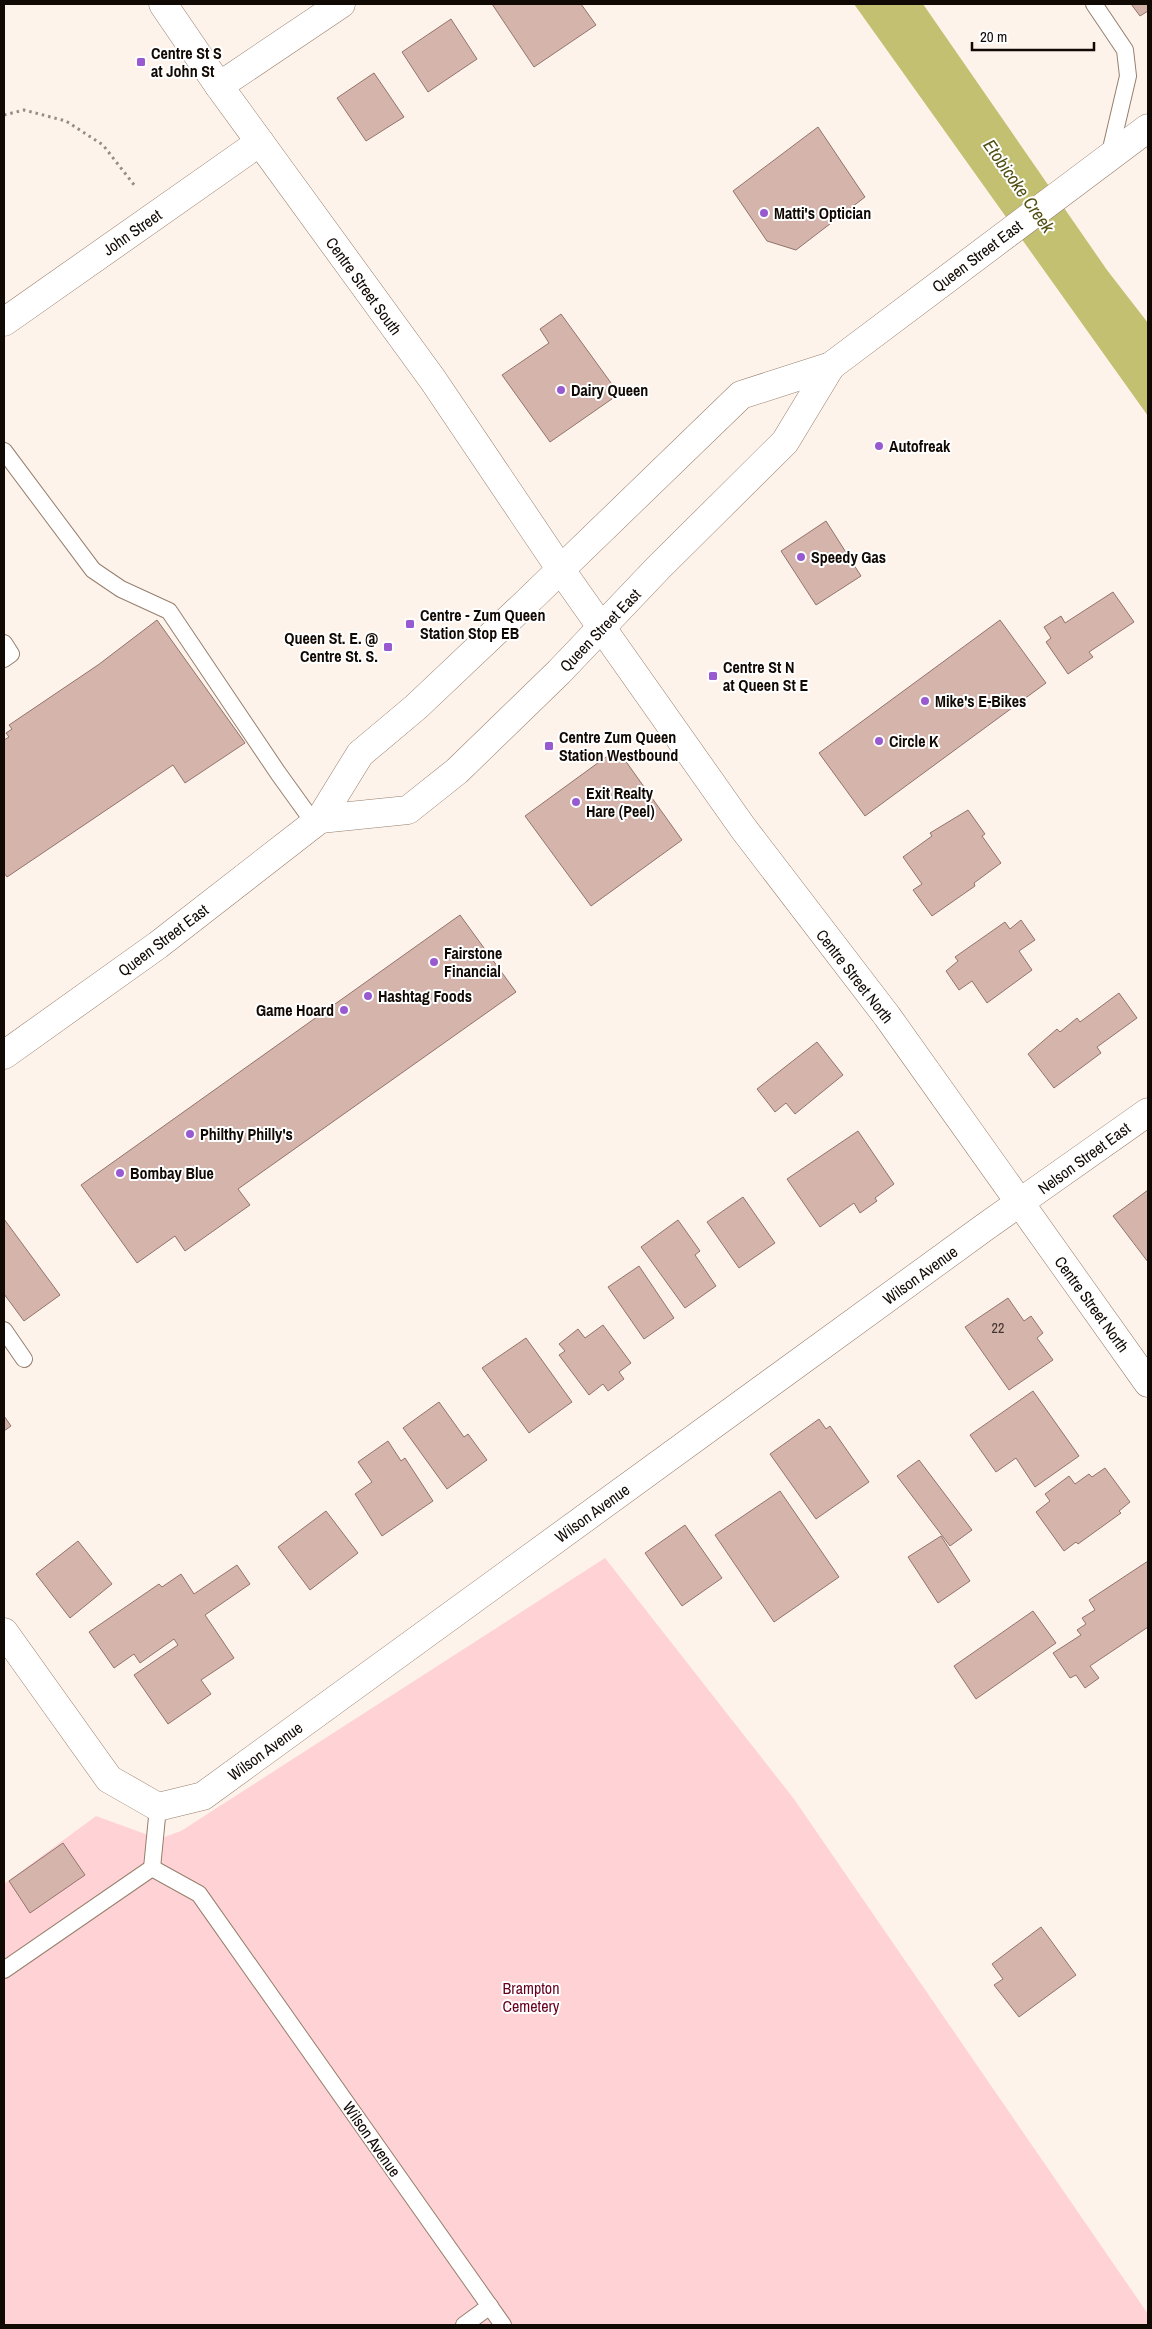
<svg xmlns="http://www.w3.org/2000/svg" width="1152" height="2329" font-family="'Archivo Narrow',sans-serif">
<rect width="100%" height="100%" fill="#fef3eb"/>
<path fill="#ffd3d5" d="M605 1558 794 1799 1148 2314V2325H4V1884L96 1816 159 1839 181 1831Z"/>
<path fill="#c4c071" d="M854 4H923L1107 270 1148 323V416Z"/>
<g fill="#d5b4ab" stroke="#92746b">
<path d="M492 4H581L596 25 534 67Z"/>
<path d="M1131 4H1148V11L1140 16Z"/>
<path d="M451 19 477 59 428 92 402 52Z"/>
<path d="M374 73 404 117 366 141 337 98Z"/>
<path d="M818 127 865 197 796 250 767 241 733 191Z"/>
<path d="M561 314 619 394 550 442 502 375 549 343 540 329Z"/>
<path d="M826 521 861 576 816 605 781 551Z"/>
<path d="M1113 592 1134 622 1089 652 1093 657 1068 674 1046 642 1051 638 1044 627 1061 616 1065 623Z"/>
<path d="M157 620 245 743 185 783 173 765 7 877 4 873V740L9 737 6 733 12 729 9 725 98 665Z"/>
<path d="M1000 620 1046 683 865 816 819 753Z"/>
<path d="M617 749 682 840 591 906 525 816Z"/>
<path d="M968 810 985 834 982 836 1001 863 974 883 975 886 932 916 913 890 922 884 903 857 932 836 930 833Z"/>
<path d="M460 915 516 992 238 1189 250 1205 185 1251 175 1236 137 1263 81 1185Z"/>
<path d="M1021 920 1035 940 1019 951 1032 970 987 1003 972 981 959 990 946 971 958 961 955 957 1005 922 1010 929Z"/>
<path d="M1119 993 1137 1018 1097 1047 1101 1053 1054 1088 1028 1054 1057 1029 1060 1032 1077 1018 1080 1022Z"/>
<path d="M817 1042 843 1075 795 1114 786 1103 775 1112 757 1089Z"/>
<path d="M858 1131 894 1184 875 1198 877 1201 860 1213 854 1203 820 1227 787 1179Z"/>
<path d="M1148 1190V1262L1113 1216Z"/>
<path d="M743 1197 775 1243 739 1268 707 1222Z"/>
<path d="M4 1219 60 1295 24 1321 4 1294Z"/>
<path d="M678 1220 700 1251 695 1255 716 1286 685 1308 641 1247Z"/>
<path d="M639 1266 674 1318 644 1339 608 1287Z"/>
<path d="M1008 1298 1024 1321 1031 1316 1043 1333 1037 1338 1053 1360 1009 1390 965 1327Z"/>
<path d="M603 1325 631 1363 619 1372 624 1379 608 1391 603 1384 589 1395 559 1355 565 1351 559 1344 578 1329 585 1338Z"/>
<path d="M526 1338 572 1402 529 1433 482 1368Z"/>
<path d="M1033 1391 1079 1456 1035 1487 1016 1458 996 1472 970 1435Z"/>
<path d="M439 1402 464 1437 468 1434 487 1460 447 1489 403 1428Z"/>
<path d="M4 1416 11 1426 4 1431Z"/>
<path d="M819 1419 826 1429 830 1426 869 1482 816 1519 770 1454Z"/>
<path d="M388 1441 401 1461 405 1458 433 1501 382 1536 355 1494 372 1482 358 1462Z"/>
<path d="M919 1460 972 1530 950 1546 897 1476Z"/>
<path d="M1105 1468 1130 1502 1119 1511 1121 1513 1078 1544 1076 1542 1064 1551 1036 1512 1050 1501 1045 1494 1069 1476 1075 1484 1089 1474 1092 1477Z"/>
<path d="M780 1491 839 1577 774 1622 715 1535Z"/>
<path d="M326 1511 358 1553 310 1590 278 1547Z"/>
<path d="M685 1525 722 1578 682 1606 645 1553Z"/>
<path d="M941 1536 970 1581 938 1603 908 1557Z"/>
<path d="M78 1541 112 1584 70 1618 36 1574Z"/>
<path d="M1148 1561V1627L1090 1666 1099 1678 1085 1688 1076 1675 1070 1678 1053 1653 1081 1635 1077 1630 1086 1624 1082 1618 1095 1610 1089 1600Z"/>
<path d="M237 1565 250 1584 205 1615 234 1658 201 1680 211 1694 168 1724 134 1675 178 1645 174 1639 140 1663 134 1654 114 1668 89 1632 159 1584 162 1587 181 1574 194 1594Z"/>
<path d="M1033 1611 1056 1643 976 1699 954 1666Z"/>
<path d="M63 1843 85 1875 30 1913 9 1881Z"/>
<path d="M1041 1927 1076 1975 1019 2017 994 1985 1003 1979 992 1964Z"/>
</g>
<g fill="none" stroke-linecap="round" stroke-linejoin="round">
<g stroke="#977f6c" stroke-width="18">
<g id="lane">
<path d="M1094 4 1125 50 1128 76 1109 157"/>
<path d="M4 451 93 570 121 589 169 611 278 773 314 823"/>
<path d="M4 643 11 654 4 659"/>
<path d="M4 1330 24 1359"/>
<path d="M152 1868 199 1894 503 2325"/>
<path d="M152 1868 158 1807"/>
<path d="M4 1970 152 1868"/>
<path d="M464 2325 490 2306"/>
</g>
</g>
<g stroke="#977f6c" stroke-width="29">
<g id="street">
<path d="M219 86 341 4"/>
<path d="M4 322 260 142"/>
<path d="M4 1632 109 1779 158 1807 203 1796 985 1227 1148 1112"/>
</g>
</g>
<g stroke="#977f6c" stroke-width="29">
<g id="secondary">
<path d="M163 4 219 86 433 380 561 570 743 828 887 1016 1148 1383"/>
<path d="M320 819 408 810 457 771 559 672 659 567 785 442 831 366"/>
<path d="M4 1055 158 945 320 819 360 754 416 707 527 602 741 395 831 366 1148 128"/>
</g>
</g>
<path stroke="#968c85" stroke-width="3" stroke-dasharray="2.5 4" stroke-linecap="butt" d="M4 115 24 110 66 121 103 145 135 186"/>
<use href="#lane" stroke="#fff" stroke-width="16"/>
<use href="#street" stroke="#fff" stroke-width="28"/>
<use href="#secondary" stroke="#fff" stroke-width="28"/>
</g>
<g fill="#975ad1" stroke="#fff" stroke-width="2">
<rect x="136" y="57" width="10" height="10" rx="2.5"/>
<circle cx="764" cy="213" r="5"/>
<circle cx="561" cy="390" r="5"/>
<circle cx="879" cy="446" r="5"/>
<circle cx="801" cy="557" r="5"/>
<rect x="405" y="619" width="10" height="10" rx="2.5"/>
<rect x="383" y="642" width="10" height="10" rx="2.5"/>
<rect x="708" y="671" width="10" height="10" rx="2.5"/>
<circle cx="925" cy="701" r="5"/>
<circle cx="879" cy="741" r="5"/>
<rect x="544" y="741" width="10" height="10" rx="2.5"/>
<circle cx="576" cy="802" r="5"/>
<circle cx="434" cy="962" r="5"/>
<circle cx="368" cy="996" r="5"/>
<circle cx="344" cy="1010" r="5"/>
<circle cx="190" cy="1134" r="5"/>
<circle cx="120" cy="1173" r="5"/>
</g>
<g text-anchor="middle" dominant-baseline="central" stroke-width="4" stroke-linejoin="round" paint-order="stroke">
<g font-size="14" fill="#42342e">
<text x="998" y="1328">22</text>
</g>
<g font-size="16" font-weight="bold" fill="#110904" stroke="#fff" text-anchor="start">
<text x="151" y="53">Centre St S<tspan x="151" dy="18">at John St</tspan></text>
<text x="774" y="213">Matti's Optician</text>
<text x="571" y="390">Dairy Queen</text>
<text x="889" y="446">Autofreak</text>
<text x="811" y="557">Speedy Gas</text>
<text x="420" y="615">Centre - Zum Queen<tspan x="420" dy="18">Station Stop EB</tspan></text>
<text x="378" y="638" text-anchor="end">Queen St. E. @<tspan x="378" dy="18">Centre St. S.</tspan></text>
<text x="723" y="667">Centre St N<tspan x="723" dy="18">at Queen St E</tspan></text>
<text x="935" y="701">Mike's E-Bikes</text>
<text x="559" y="737">Centre Zum Queen<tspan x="559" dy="18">Station Westbound</tspan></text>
<text x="889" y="741">Circle K</text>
<text x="586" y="793">Exit Realty<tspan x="586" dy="18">Hare (Peel)</tspan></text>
<text x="444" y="953">Fairstone<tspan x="444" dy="18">Financial</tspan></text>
<text x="378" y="996">Hashtag Foods</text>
<text x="334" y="1010" text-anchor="end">Game Hoard</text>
<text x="200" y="1134">Philthy Philly's</text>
<text x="130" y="1173">Bombay Blue</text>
</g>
<g font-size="16" fill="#110904" stroke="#fff">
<text transform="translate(132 232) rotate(-35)">John Street</text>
<text transform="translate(977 256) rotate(-37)">Queen Street East</text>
<text transform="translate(364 286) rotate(54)">Centre Street South</text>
<text transform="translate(600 630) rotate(-46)">Queen Street East</text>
<text transform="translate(163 940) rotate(-37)">Queen Street East</text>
<text transform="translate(855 976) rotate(52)">Centre Street North</text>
<text transform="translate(1084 1158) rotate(-36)">Nelson Street East</text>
<text transform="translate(920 1275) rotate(-36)">Wilson Avenue</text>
<text transform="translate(1092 1304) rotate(54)">Centre Street North</text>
<text transform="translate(592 1513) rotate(-36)">Wilson Avenue</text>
<text transform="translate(265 1751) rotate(-36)">Wilson Avenue</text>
<text transform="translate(372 2139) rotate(55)">Wilson Avenue</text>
</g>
<g font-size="16" fill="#67001f" stroke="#fff">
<text x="531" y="1988">Brampton<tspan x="531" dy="18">Cemetery</tspan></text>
</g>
<g font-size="18" font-style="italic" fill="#535014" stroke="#fff">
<text transform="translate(1019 186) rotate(55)">Etobicoke Creek</text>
</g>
</g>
<rect width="1152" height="2329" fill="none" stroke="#110904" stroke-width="10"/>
<path d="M972 42v8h122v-8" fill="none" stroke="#110904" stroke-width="2.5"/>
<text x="980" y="42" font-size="15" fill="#110904" stroke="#ffffff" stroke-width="4" paint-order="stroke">20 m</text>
</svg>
